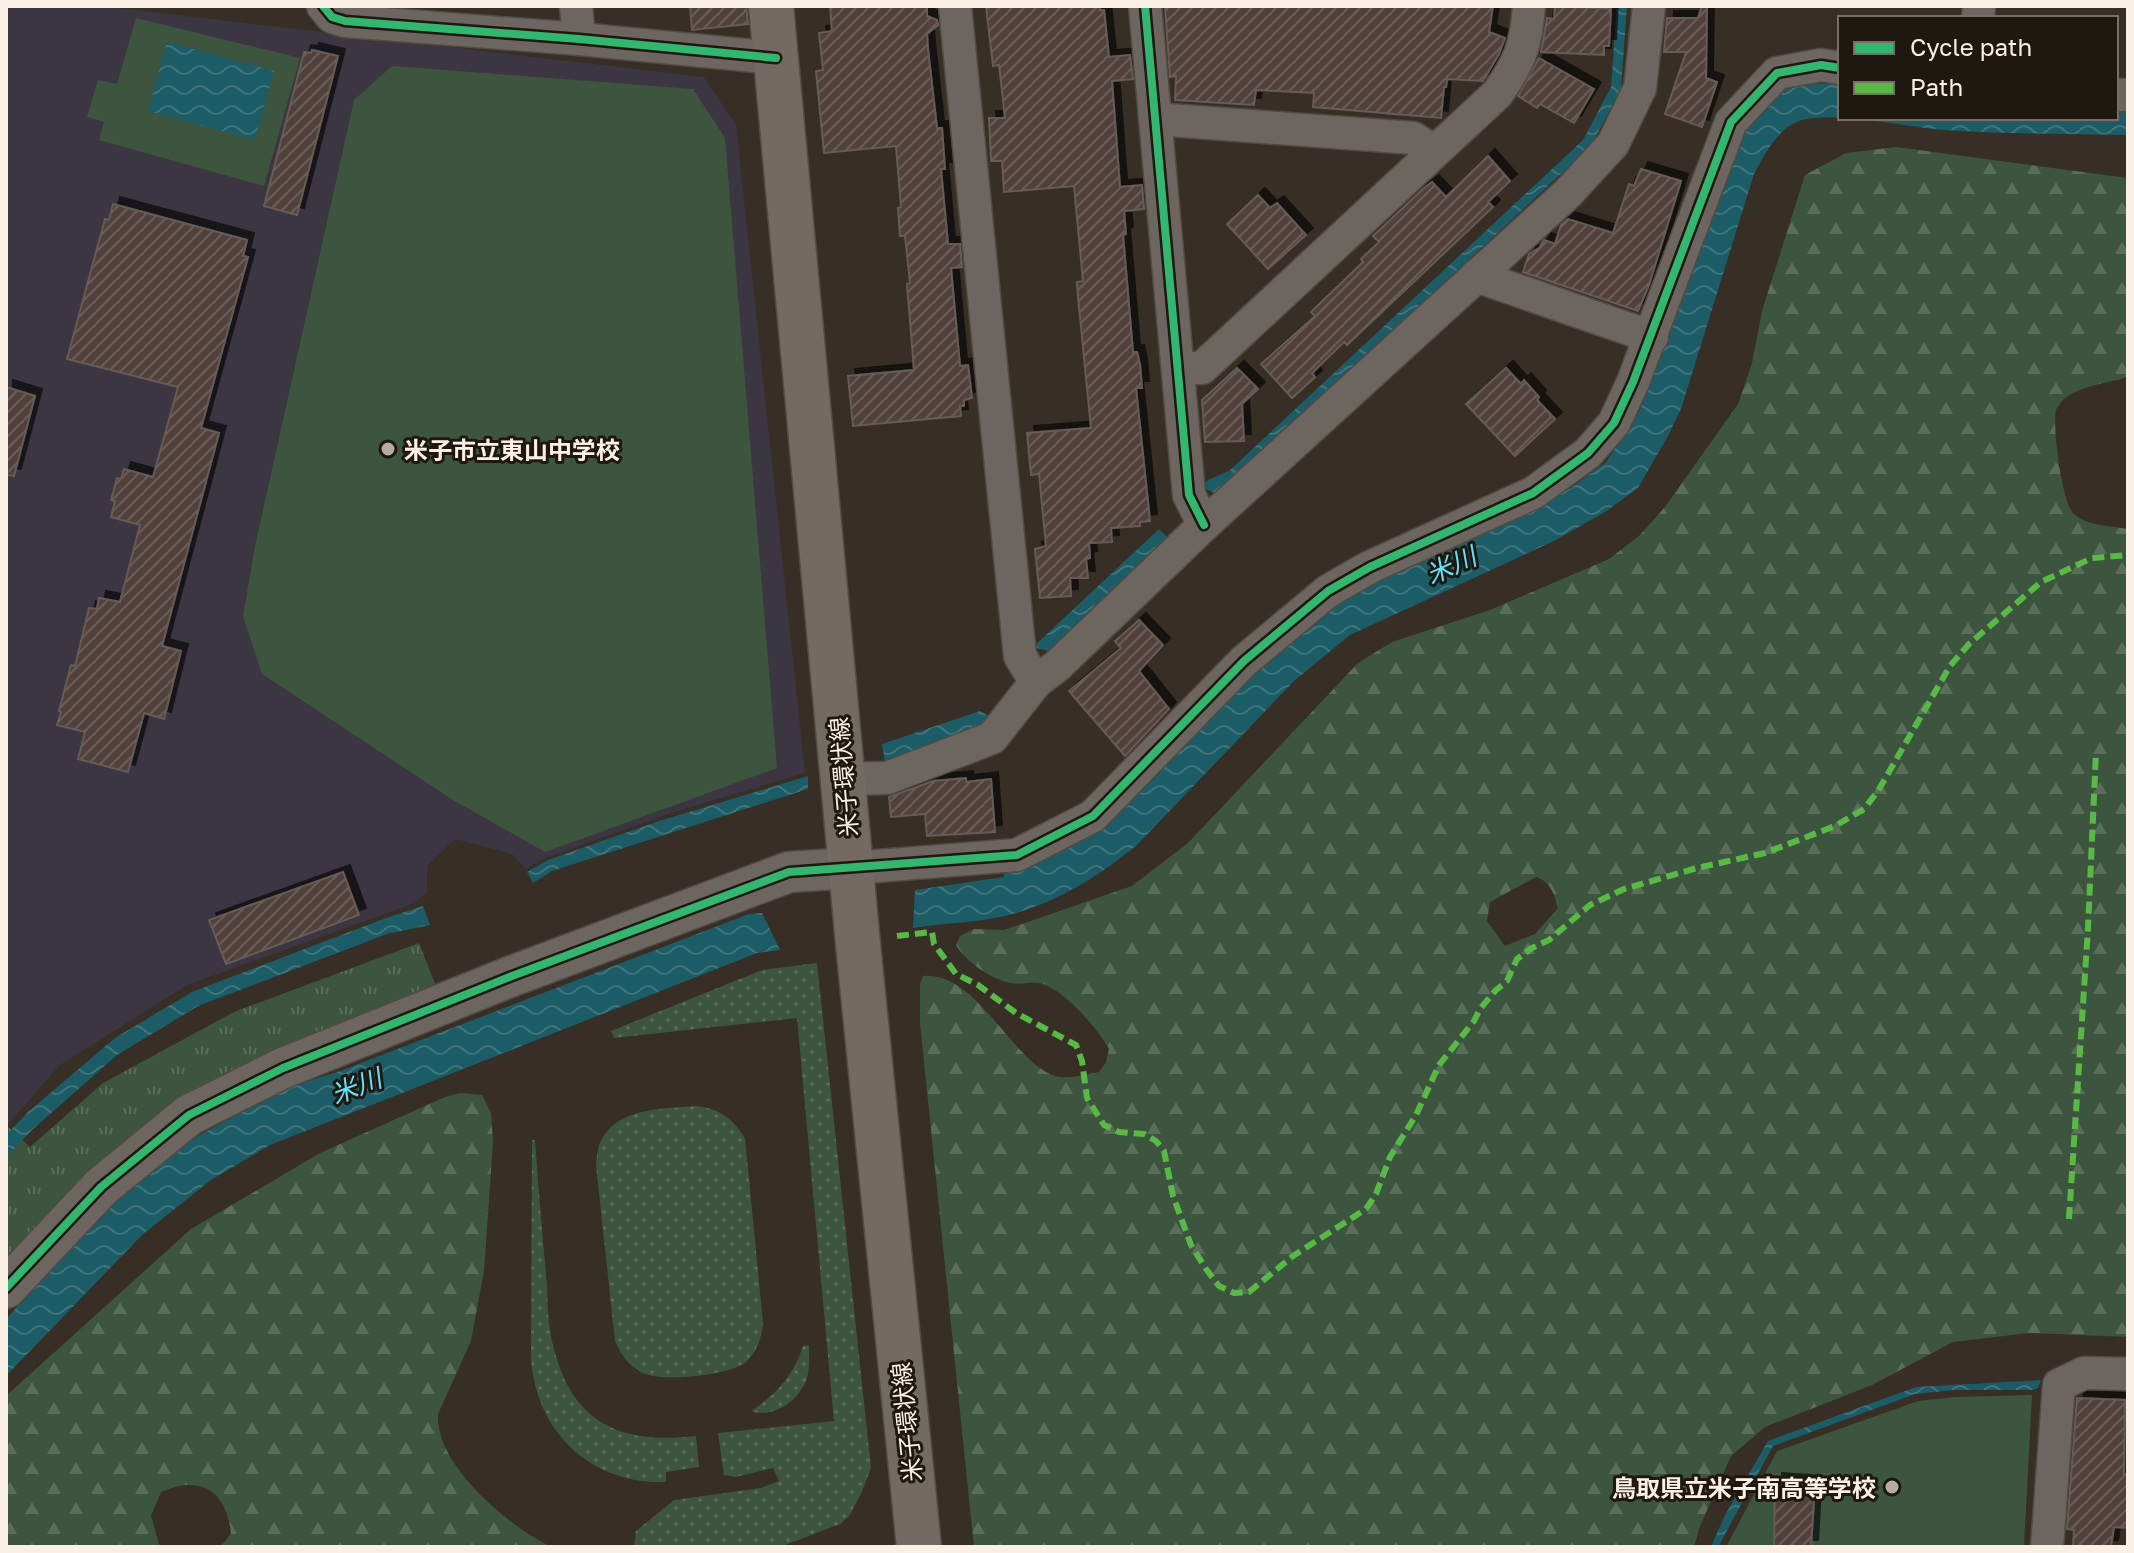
<svg xmlns="http://www.w3.org/2000/svg" width="2134" height="1553" font-family="'Golos Text','Noto Sans JP',sans-serif">
<defs>
<pattern id="grass-dots" width="8" height="8" patternUnits="userSpaceOnUse" patternTransform="scale(2)"><rect width="8" height="8" fill="#3d553e"/><path d="M2 2h.1M6 6h.1" fill="none" stroke="#5a6e5a" stroke-width="1.8" stroke-linecap="round"/></pattern>
<pattern id="forest-firs" width="22" height="20" patternUnits="userSpaceOnUse" patternTransform="scale(2)"><rect width="22" height="20" fill="#3d553e"/><path d="M5 1l3.5 6h-7zM16 11l3.5 6h-7z" fill="#5a6e5a"/></pattern>
<pattern id="park-tufts" width="24" height="20" patternUnits="userSpaceOnUse" patternTransform="scale(2)"><rect width="24" height="20" fill="#3d553e"/><path d="M3 7l-1-3M5 7V3M7 7l1-3M15 17l-1-3M17 17v-4M19 17l1-3" fill="none" stroke="#5a6e5a"/></pattern>
<pattern id="water-waves" width="16" height="10" patternUnits="userSpaceOnUse" patternTransform="scale(2)"><rect width="16" height="10" fill="#1c5c66"/><path d="M0 5q4-4 8 0t8 0" fill="none" stroke="#3e747c"/></pattern>
<pattern id="building-hatch" width="6" height="6" patternUnits="userSpaceOnUse" patternTransform="scale(2)"><rect width="6" height="6" fill="#51413b"/><path d="M-1 1l2-2M0 6l6-6M5 7l2-2" fill="none" stroke="#6b5d57"/></pattern>
<filter id="shadow"><feDropShadow dx="7" dy="-7" stdDeviation="0" flood-color="#0009"/></filter>
</defs>
<rect width="100%" height="100%" fill="#372e26"/>
<path fill="#3c3542" d="M6 6H102L704 77 736 125 805 773 671 813 543 859 526 869 512 854 455 839 427 866V892L415 903 187 985 60 1065 9 1123 6 1121Z"/>
<g fill="url(#grass-dots)">
<path d="M817 963 871 1468 861 1494 849 1516 840 1524 780 1547H634L636 1531 674 1500 761 1488 779 1481 773 1468 735 1477 724 1475 718 1433 834 1421 797 1018 614 1038 611 1031 762 970Z"/>
<path d="M695 1106C719 1108 732 1118 745 1138L763 1323C762 1337 757 1352 746 1362 730 1375 669 1381 649 1375 633 1371 621 1356 615 1341L596 1165C597 1159 597 1151 599 1146 613 1107 662 1109 695 1106Z"/>
<path d="M532 1140H535C538 1185 542 1230 546 1274 548 1296 547 1320 552 1341 570 1422 618 1445 696 1436L699 1467 666 1472V1482C591 1485 535 1431 531 1357Z"/>
<path d="M809 1345C809 1355 810 1368 807 1378 800 1400 774 1419 751 1411 778 1393 793 1376 803 1346Z"/>
</g>
<g fill="url(#forest-firs)" fill-rule="evenodd">
<path d="M1896 147 2128 178V377C2108 383 2078 386 2063 400 2062 401 2056 409 2056 410 2052 426 2062 504 2074 514 2087 526 2111 526 2128 529V1337L2029 1333 1953 1342 1872 1385 1765 1427 1731 1456 1700 1526 1694 1547H974L920 1023V984L923 976C977 971 1011 1061 1055 1076 1067 1080 1087 1074 1099 1072L1106 1062 1109 1049C1097 1028 1066 992 1043 984 1033 981 1021 985 1011 983 992 980 966 962 956 945L960 936 974 929 1004 930 1132 886 1188 843 1358 663 1392 642 1490 610 1609 559 1640 535 1665 507 1738 404 1752 363 1762 311 1805 175 1846 153ZM1536 877C1551 882 1554 894 1558 908L1535 934 1505 946 1487 921 1490 902Z"/>
<path d="M460 1093 482 1095 491 1113 493 1142 484 1271 471 1341 438 1414C434 1464 510 1528 552 1547H220L231 1534C227 1491 201 1474 161 1492L151 1516 160 1547H6V1396L191 1229 320 1153 445 1097Z"/>
</g>
<path fill="url(#park-tufts)" d="M419 943 439 994 261 1066 6 1269V1125L30 1147 103 1083 234 1012Z"/>
<g fill="#3d553e">
<path d="M136 18 300 58 264 186 99 140 104 122 87 117 98 80 117 84Z"/>
<path d="M392 66 693 89 725 138 777 768 545 852 453 800 262 674 243 616 255 546 354 100Z"/>
<path d="M2032 1395 2024 1547H1726L1777 1451 1918 1401 1955 1397Z"/>
</g>
<g fill="url(#water-waves)">
<path d="M1617 6H1627L1621 89 1591 146 1217 494 1201 487 1208 480 1229 471 1583 140 1611 87Z"/>
<path d="M167 42 274 71 255 140 148 111Z"/>
<path d="M1840 83V118H2116V101L2128 102V135C2067 134 2005 134 1943 130 1908 127 1833 111 1802 120 1778 127 1765 154 1754 174L1681 409 1668 436 1638 488 1605 512 1554 541 1350 635 1294 681 1136 846C1097 877 1055 904 1005 916 975 923 943 923 913 928L915 890 1004 877V872L1016 868 1310 616 1408 561 1571 488 1606 462 1640 410 1726 148 1782 90 1808 84Z"/>
<path d="M1159 529 1168 538 1048 651 1033 647Z"/>
<path d="M980 711 989 716 980 726 885 762 882 744Z"/>
<path d="M808 776V789L552 871 533 883 527 872 548 860 659 821Z"/>
<path d="M423 906 430 925 387 934 198 1006 117 1055 32 1130 6 1157V1135L28 1112 115 1038 192 992 386 918Z"/>
<path d="M762 913 780 950 757 953 270 1145 211 1180 142 1235 6 1376V1319L54 1266 136 1181 196 1137 283 1089 340 1071 749 914Z"/>
<path d="M2041 1380 2038 1388 2033 1390H1953L1915 1394 1773 1446 1718 1547H1711L1724 1517 1768 1441 1916 1387Z"/>
</g>
<g fill="url(#building-hatch)" stroke="#655c56" stroke-width="2" filter="url(#shadow)">
<path d="M690 6H746L748 24 692 30Z"/>
<path d="M830 6H927V16L937 20 938 25 927 34 928 49 937 128H942L945 169H941L948 244H960L962 267 951 268 960 366 968 365 972 398 964 400V406H960L961 416 853 426 848 376 914 370 907 284 910 283 905 236H900L898 208 901 207 896 146 824 153 816 71 823 70 819 33 832 31Z"/>
<path d="M986 6H1100V10H1104L1109 57 1130 55 1133 79 1112 81 1120 187 1142 185 1144 209 1124 211 1126 234 1123 235 1133 352H1137L1140 365 1142 388H1136L1150 521 1140 522V526L1111 528 1112 542 1089 543 1090 558 1086 559 1088 578H1070L1071 596 1040 598 1035 549 1046 546 1039 474 1031 475 1027 433 1091 428 1078 297 1077 282 1083 281 1074 186 1004 192 1002 161H991L989 118H1005L999 65 993 66Z"/>
<path d="M1165 6H1493L1489 32 1505 38 1499 54 1483 81 1447 79 1446 87H1444L1441 118 1313 107 1314 93 1256 90 1254 105 1175 100 1176 76 1170 77Z"/>
<path d="M1555 6 1611 9 1609 46H1604V55L1541 52 1547 18 1554 19Z"/>
<path d="M1702 6H1707L1706 78 1717 82 1702 127 1665 114 1686 52H1664L1667 18H1698Z"/>
<path d="M312 50 338 56 297 215 264 206 304 52 311 53Z"/>
<path d="M1539 58 1594 89 1574 123 1540 104 1537 108 1518 96Z"/>
<path d="M1488 156 1510 181 1488 202 1493 207 1347 345 1344 342 1312 373 1315 377 1292 398 1261 364 1315 316 1311 312 1363 262 1361 259 1379 242 1373 236 1424 188 1432 182 1446 197Z"/>
<path d="M1641 169 1681 181 1649 285 1638 311 1523 272 1529 254 1539 248 1544 240 1555 244 1561 225 1568 219 1613 233 1629 184 1634 186Z"/>
<path d="M1258 195 1270 208 1277 203 1306 235 1268 269 1227 224Z"/>
<path d="M113 204 247 240 243 256 248 257 201 428 219 433 162 646 181 651 164 719 144 713 128 772 78 759 85 732 57 725 61 712 59 711 71 665 75 666 89 608 97 609 99 598 120 602 140 525 111 517 115 501 111 500 117 478 121 479 124 469 153 477 178 387 67 359 105 219 109 220Z"/>
<path d="M1237 368 1258 389 1242 404 1244 441 1205 442 1202 400Z"/>
<path d="M1506 368 1521 384 1524 380 1539 397 1537 400 1555 419 1515 456 1466 404Z"/>
<path d="M6 387 35 396 14 476 6 475Z"/>
<path d="M1139 620 1163 645 1139 671 1169 709 1125 756 1069 691 1121 648 1115 641Z"/>
<path d="M966 778V782L991 779 995 832 927 836 925 814 891 817 889 797 933 781Z"/>
<path d="M343 872 359 915 226 964 209 920Z"/>
<path d="M2077 1398 2125 1400 2124 1474H2128V1528L2114 1527 2111 1547H2073L2074 1530 2067 1529Z"/>
<path d="M1775 1480 1815 1483 1811 1547H1774Z"/>
</g>
<g fill="none" stroke-linecap="round" stroke-linejoin="round">
<g stroke="#524a43" stroke-width="35">
<g id="minor">
<path d="M323 6 332 17 345 21 579 39 776 58"/>
<path d="M576 6 579 39"/>
<path d="M955 6 1020 656 1036 682 1057 666 1204 525 1568 193 1613 144 1640 88 1649 6"/>
<path d="M1145 6 1189 495 1204 525"/>
<path d="M1978 18 1979 6"/>
<path d="M2116 95H2128"/>
<path d="M1155 119 1413 138 1434 151"/>
<path d="M1476 276 1652 337"/>
<path d="M1178 368H1202L1497 94C1520 62 1526 46 1529 6"/>
<path d="M844 779 887 778 992 738 1036 682"/>
<path d="M852 868 1017 855 1093 816 1244 661 1328 591 1370 567 1533 493 1588 453 1614 423 1633 382 1731 122 1777 73 1821 65 1840 68"/>
<path d="M2047 1547 2059 1385 2084 1373 2128 1374"/>
</g>
</g>
<g stroke="#524a43" stroke-width="43">
<path id="tertiary" d="M6 1288 101 1187 189 1115 283 1068 512 976 789 872 852 868"/>
</g>
<g stroke="#524a43" stroke-width="47">
<path id="secondary" d="M771 6 858 944 919 1547"/>
</g>
<use href="#minor" stroke="#6d655f" stroke-width="32"/>
<use href="#tertiary" stroke="#6d655f" stroke-width="40"/>
<use href="#secondary" stroke="#726a63" stroke-width="44"/>
<g stroke="#58b947" stroke-width="6" stroke-dasharray="12 6" stroke-linecap="butt">
<path d="M897 936 932 932 934 944 956 974 978 985 1016 1013 1076 1045 1082 1061 1087 1098 1097 1114 1104 1125 1119 1132 1144 1134 1156 1141 1164 1151 1173 1196 1191 1245 1206 1269 1219 1286 1234 1293 1249 1292 1293 1256 1366 1209 1376 1194 1390 1157 1416 1115 1439 1065 1474 1021 1480 1009 1495 991 1507 981 1517 959 1532 948 1549 940 1590 905 1624 889 1697 868 1765 853 1835 826 1864 809 1878 791 1950 666 1969 644 2041 582 2092 558 2128 555"/>
<path d="M2069 1219 2088 928 2096 752"/>
</g>
<g stroke="#1f1811" stroke-width="13">
<g id="cycleway">
<path d="M323 6 332 17 345 21 579 39 776 58"/>
<path d="M1145 6 1189 495 1204 525"/>
<path d="M6 1288 101 1187 189 1115 283 1068 512 976 789 872 1017 855 1093 816 1244 661 1328 591 1370 567 1533 493 1588 453 1614 423 1633 382 1731 122 1777 73 1821 65 1840 68"/>
</g>
</g>
<use href="#cycleway" stroke="#33b770" stroke-width="8"/>
</g>
<g fill="#b6aca3" stroke="#1f1811" stroke-width="3">
<circle cx="388" cy="449" r="8"/>
<circle cx="1892" cy="1487" r="8"/>
</g>
<g text-anchor="middle" dominant-baseline="central" stroke-width="6" stroke-linejoin="round" paint-order="stroke">
<g font-size="24" font-weight="bold" fill="#faf0e6" stroke="#1f1811" text-anchor="start">
<text x="404" y="449">米子市立東山中学校</text>
<text x="1876" y="1487" text-anchor="end">鳥取県立米子南高等学校</text>
</g>
<g font-size="24" fill="#faf0e6" stroke="#1f1811">
<text transform="translate(843 777) rotate(-95)">米子環状線</text>
<text transform="translate(906 1422) rotate(-96)">米子環状線</text>
</g>
<g font-size="26" font-style="italic" fill="#61e2fa" stroke="#1f1811">
<text transform="translate(1451 565) rotate(-24)">米川</text>
<text transform="translate(356 1086) rotate(-21)">米川</text>
</g>
</g>
<rect width="2134" height="1553" fill="none" stroke="#faf0e6" stroke-width="16"/>
<rect x="1838" y="16" width="280" height="104" fill="#1f1811" stroke="#776e66" stroke-width="2"/>
<rect x="1854" y="42" width="40" height="12" fill="#33b770" stroke="#776e66" stroke-width="2"/>
<text x="1910" y="56" font-size="24" fill="#faf0e6">Cycle path</text>
<rect x="1854" y="82" width="40" height="12" fill="#58b947" stroke="#776e66" stroke-width="2"/>
<text x="1910" y="96" font-size="24" fill="#faf0e6">Path</text>
</svg>
